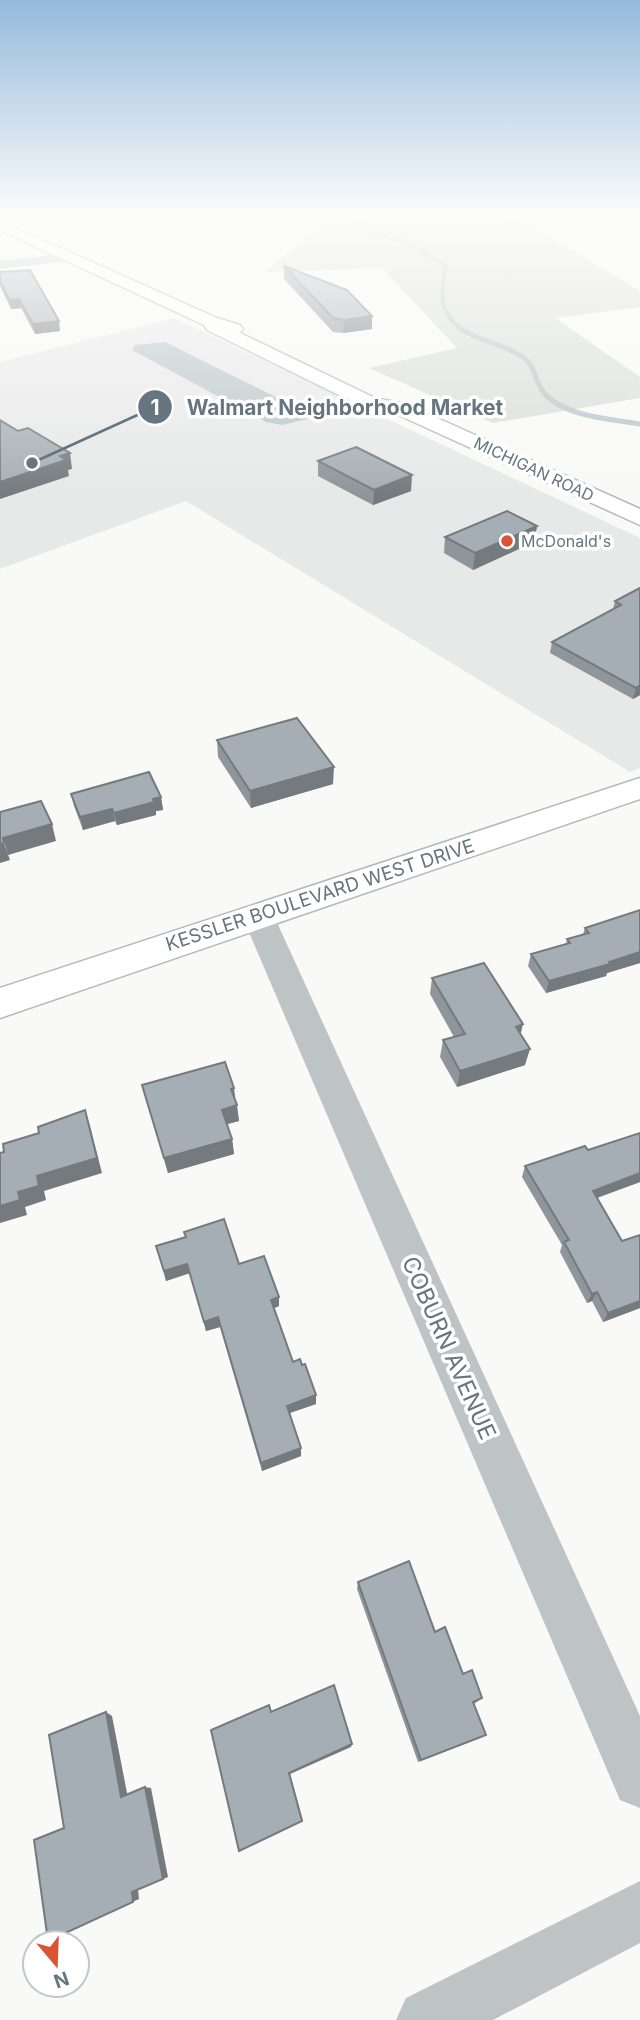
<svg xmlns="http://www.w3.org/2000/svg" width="640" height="2020" font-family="Inter,sans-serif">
<rect width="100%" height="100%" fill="#f9f9f7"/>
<path fill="#e7e8e8" d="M174 318 640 538V768L630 772 186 501 0 569V362Z"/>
<path fill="#d9ddd6" d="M314 212H508L640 291V307L555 318 640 377V398L493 423 369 368 457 348 382 268 265 272 324 222Z"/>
<path fill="#b7c3c7" d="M165 342 308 413 311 418 282 425 266 422 132 350 135 345Z"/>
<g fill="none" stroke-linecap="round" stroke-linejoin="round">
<path stroke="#b7c3c7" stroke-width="3.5" d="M350 212 365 230 408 243 446 266C440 293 438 311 461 329"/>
<path stroke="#b7c3c7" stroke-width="5" d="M459 328C479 341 503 344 523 357 535 365 535 382 544 393 565 417 611 419 640 424"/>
<g stroke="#b4b9bd" stroke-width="3">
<g id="major">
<path d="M0 221 217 318 240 325 243 329 240 333 375 398 406 404 640 509V525L394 413 363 407 207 330 204 325 0 230Z"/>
<path d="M640 778V799L0 1018V988Z"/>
</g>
</g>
<g fill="#bec3c6" fill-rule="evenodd">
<path d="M71 253 78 257 76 260 0 269V261Z"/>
<path d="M258 904 269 908 274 916 640 1716V1808L620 1800 242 916 247 908Z"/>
<path d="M640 1881V1943L493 2020H396L406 1998Z"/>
</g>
<use href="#major" fill="#fff" fill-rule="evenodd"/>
</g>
<g fill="#8e969b">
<path d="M284 266 372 316V329L343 333 333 332 284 279Z"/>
<path d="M0 272 60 331 35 334 21 308 11 309 0 286Z"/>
<path d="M318 461 411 491 373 505 318 476Z"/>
<path d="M537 526 534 542 473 570 444 553 445 537Z"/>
<path d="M640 588V695L633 699 550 653 552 642 613 609 615 601Z"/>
<path d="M217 740 333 784 251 808 218 757Z"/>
<path d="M71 794 161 797 163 810 156 811V815L117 825 115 821 83 830 74 806Z"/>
<path d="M640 910V963L607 973 606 976 546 993 528 966 531 954 566 944 567 939 583 934 585 928Z"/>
<path d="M432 978 521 1035 525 1065 457 1087 440 1057 443 1040 454 1037 430 994Z"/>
<path d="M142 1085 236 1102 239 1121 227 1124 232 1139 234 1154 168 1173Z"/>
<path d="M640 1133V1182L597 1198 640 1308 603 1322 592 1301 587 1303 560 1252 562 1245 522 1177 525 1166 588 1150Z"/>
<path d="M156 1246 239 1264 279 1306 274 1308 293 1362 316 1404 289 1413 301 1448V1456L262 1471 220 1327 206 1331 190 1273 166 1281Z"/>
<path d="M358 1582 435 1632 463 1674 482 1698 474 1704 486 1735 418 1762 357 1589Z"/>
</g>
<g fill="#747a7e">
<path d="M19 299 21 308 11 309 9 300Z"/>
<path d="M372 316V329L343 333 344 320Z"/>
<path d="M59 321 60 331 35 334 33 324Z"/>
<path d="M70 453 72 469 68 470 69 476 0 499V482L60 456Z"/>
<path d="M412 475 411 491 373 505 374 490Z"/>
<path d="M537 526 534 542 473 570 475 553Z"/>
<path d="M640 685V695L633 699 636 688Z"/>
<path d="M334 767 333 784 251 808 250 791Z"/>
<path d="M161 797 163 810 156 811V815L117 825 114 813Z"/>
<path d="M112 809 115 821 83 830 80 817Z"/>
<path d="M52 824 56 841 8 855 3 838Z"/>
<path d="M4 843 10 860 0 863V844Z"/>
<path d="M640 952V963L607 973 606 976 546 993 549 981Z"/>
<path d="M523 1024 519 1041 516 1027Z"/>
<path d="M530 1049 525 1065 457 1087 460 1071Z"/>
<path d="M234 1088 236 1104 231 1089Z"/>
<path d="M237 1105 239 1121 224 1125 222 1110Z"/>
<path d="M85 1110 90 1126 102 1173 44 1191 46 1200 25 1207 27 1215 0 1223V1206L37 1176Z"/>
<path d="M232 1139 234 1154 168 1173 164 1158Z"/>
<path d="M640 1173V1182L588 1201 593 1191Z"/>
<path d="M187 1264 190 1273 166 1281 164 1271Z"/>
<path d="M597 1292 592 1301 587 1303 592 1294Z"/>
<path d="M279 1297V1306L272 1309 271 1300Z"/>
<path d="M640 1301V1308L603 1322 608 1313Z"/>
<path d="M218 1317 220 1327 206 1331 204 1322Z"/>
<path d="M316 1395V1404L287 1414V1406Z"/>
<path d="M301 1448V1456L262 1471 261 1463Z"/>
<path d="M106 1712 112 1716 128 1798 121 1797Z"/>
<path d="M486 1735 480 1738 418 1762 421 1760Z"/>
<path d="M352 1744 351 1747 290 1774 303 1821 242 1850 289 1773Z"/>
<path d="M145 1787 151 1788 168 1877 138 1890 139 1899 48 1941 132 1892Z"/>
</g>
<g fill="#a5aeb4" stroke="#747a7e" stroke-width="2">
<path d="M284 266 347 290 372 316 344 320 333 318Z"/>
<path d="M30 270 59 321 33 324 19 299 9 300 0 281V272Z"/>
<path d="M0 420 18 431 28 428 70 453 60 456 66 460 0 482Z"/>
<path d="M356 447 412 475 374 490 318 461Z"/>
<path d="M507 511 537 526 475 553 445 537Z"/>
<path d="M640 588V685L636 688 552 642 621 605 615 601Z"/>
<path d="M297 718 334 767 250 791 217 740Z"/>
<path d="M149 772 161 797 153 799 154 802 114 813 112 809 80 817 71 794Z"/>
<path d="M41 801 52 824 3 838 4 843 0 844V812Z"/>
<path d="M640 910V952L609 962 610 964 549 981 531 954 570 943 567 939 589 933 585 928Z"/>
<path d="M484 963 523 1024 516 1027 530 1049 460 1071 443 1040 465 1034 432 978Z"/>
<path d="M225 1062 234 1088 231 1089 237 1105 222 1110 232 1139 164 1158 142 1085Z"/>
<path d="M85 1110 97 1158 37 1176 39 1186 18 1192 20 1200 0 1206V1153L4 1152 3 1144 39 1133 38 1127Z"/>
<path d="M640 1133V1173L593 1191 622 1241 640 1235V1301L608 1313 597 1292 592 1294 564 1242 569 1240 525 1166 585 1146 588 1150Z"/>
<path d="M224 1219 239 1264 264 1256 279 1297 271 1300 293 1362 300 1359 302 1365 305 1364 316 1395 287 1406 301 1448 261 1463 218 1317 204 1322 187 1264 164 1271 156 1246 186 1237 184 1232Z"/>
<path d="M409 1561 435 1632 445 1627 463 1674 472 1670 482 1698 473 1702 486 1735 421 1760 358 1582Z"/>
<path d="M334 1685 352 1744 289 1773 302 1821 239 1851 211 1730 269 1705 271 1712Z"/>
<path d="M106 1712 121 1797 145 1787 163 1879 132 1892 133 1902 48 1941 34 1840 64 1828 49 1735Z"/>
</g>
<linearGradient id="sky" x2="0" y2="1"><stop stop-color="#94badb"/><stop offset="0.43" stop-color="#fcfcfb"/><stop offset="1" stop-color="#fcfcfb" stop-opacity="0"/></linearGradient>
<rect width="640" height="495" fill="url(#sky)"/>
<circle fill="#da5335" stroke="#fff" stroke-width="2.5" cx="507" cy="541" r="7"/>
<g text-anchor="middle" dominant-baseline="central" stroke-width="7" stroke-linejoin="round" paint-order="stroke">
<g font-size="16" fill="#657680" stroke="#fff">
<text transform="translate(534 469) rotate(25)">MICHIGAN ROAD</text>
</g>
<g font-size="16" fill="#657680" stroke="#fff" text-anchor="start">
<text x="521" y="541">McDonald's</text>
</g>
<g font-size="19" fill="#657680" stroke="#fff">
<text transform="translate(320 895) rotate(-18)">KESSLER BOULEVARD WEST DRIVE</text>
</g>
<g font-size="23" fill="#657680" stroke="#fff">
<text transform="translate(449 1348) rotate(66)">COBURN AVENUE</text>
</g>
</g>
<path fill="none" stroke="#657680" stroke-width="2.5" d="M32 463L155 407"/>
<g fill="#657680" stroke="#fff" stroke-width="2.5">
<circle cx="32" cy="463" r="7"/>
<circle cx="155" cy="407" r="18"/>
</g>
<g font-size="21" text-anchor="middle" font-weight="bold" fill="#fff">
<text x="155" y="415">1</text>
</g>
<g font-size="21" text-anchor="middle" font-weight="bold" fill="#657680" stroke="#fff" stroke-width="7" stroke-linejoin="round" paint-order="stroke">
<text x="345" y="415">Walmart Neighborhood Market</text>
</g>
<g transform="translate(56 1964) rotate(161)"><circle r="33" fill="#ffffff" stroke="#c1c8cc" stroke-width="2"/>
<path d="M0-5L12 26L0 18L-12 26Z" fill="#da5335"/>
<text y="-10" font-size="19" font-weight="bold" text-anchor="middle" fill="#657680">N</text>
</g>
</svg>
